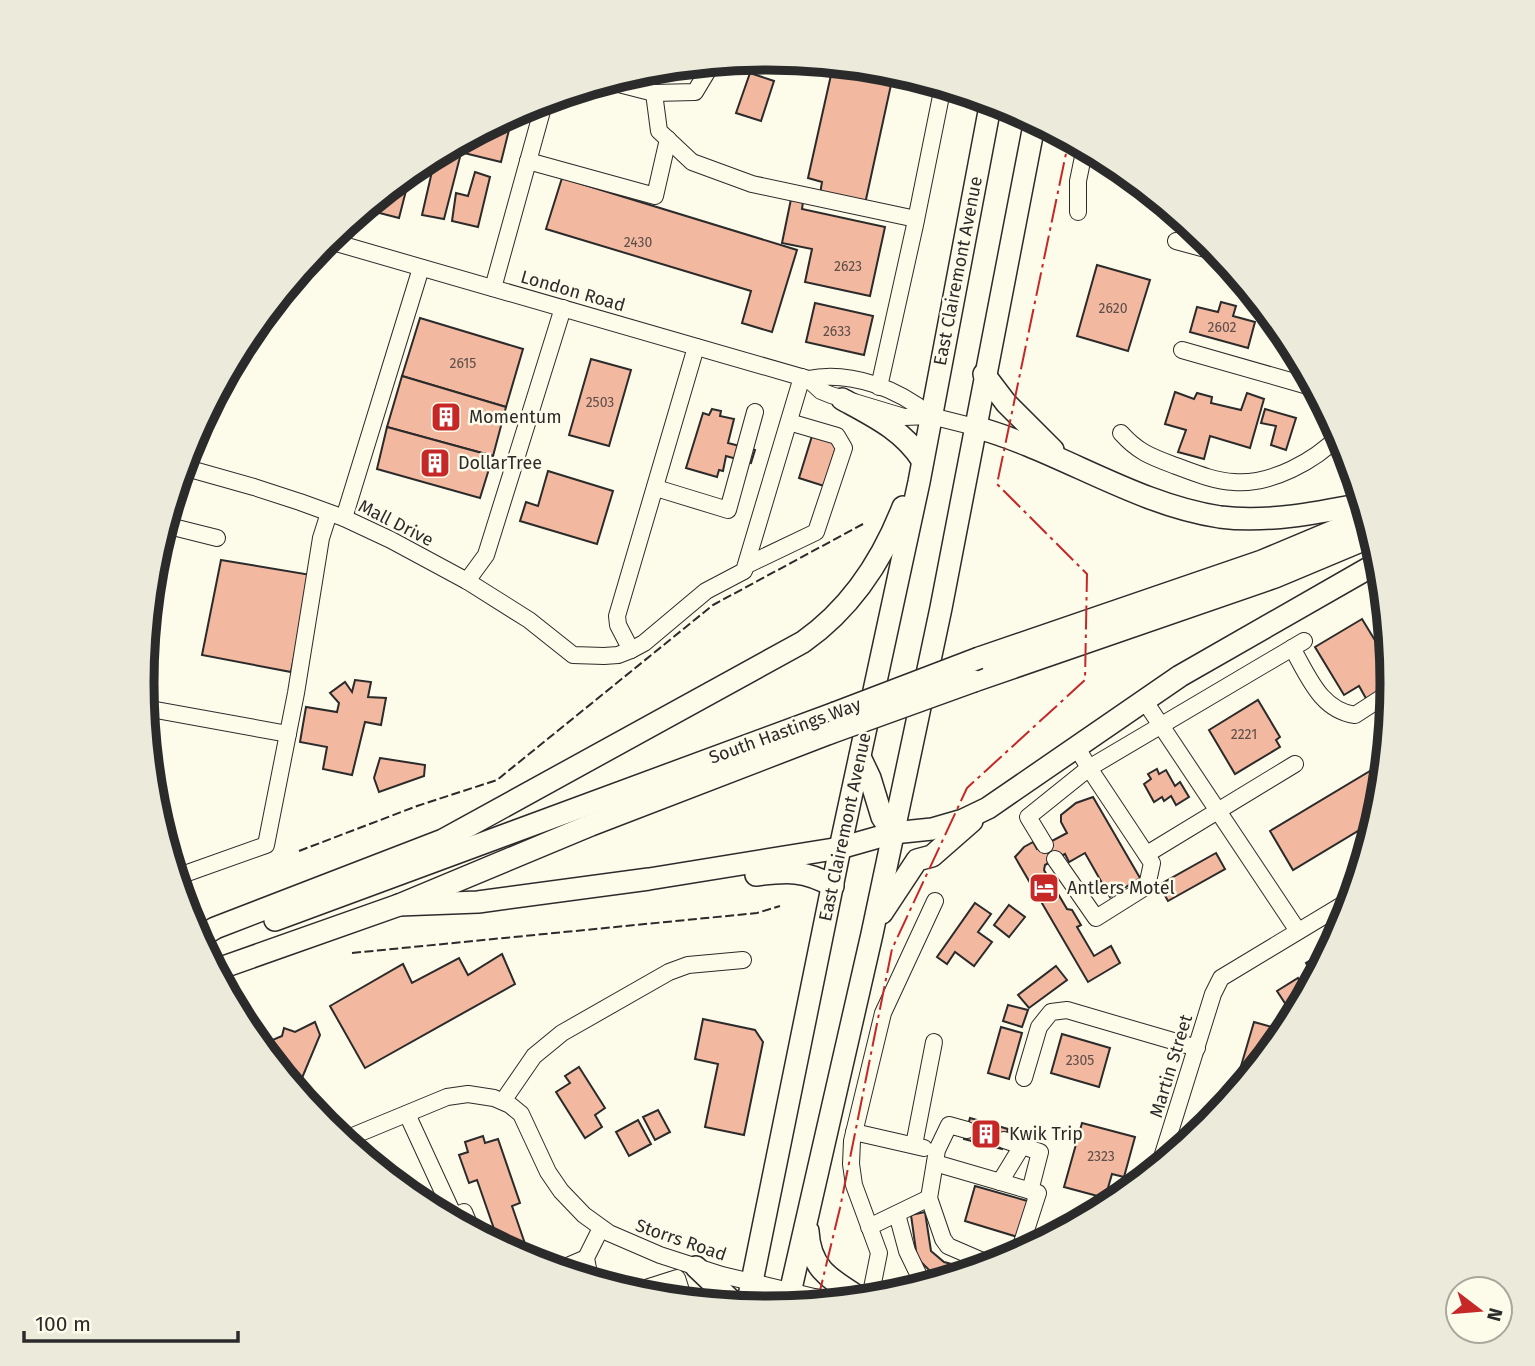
<svg xmlns="http://www.w3.org/2000/svg" width="1535" height="1366" font-family="'Fira Sans',sans-serif">
<rect width="100%" height="100%" fill="#fdfbea"/>
<g fill="#f2b8a0" stroke="#2b2b2b" stroke-width="2">
<path d="M768 58 781 59 778 70 754 64 756 59Z"/>
<path d="M833 66 846 69 847 66 894 71 865 204 820 194 822 182 808 178Z"/>
<path d="M750 73 774 81 761 121 736 113Z"/>
<path d="M513 114 501 162 464 153 468 138Z"/>
<path d="M442 152 460 157 444 219 422 215 433 167 422 162Z"/>
<path d="M411 171 399 218 364 209Z"/>
<path d="M475 172 490 177 478 227 452 221 456 193 468 196Z"/>
<path d="M562 178 797 250 772 332 742 323 751 291 546 229Z"/>
<path d="M791 199 803 202 802 209 885 227 870 296 805 282 812 249 782 243Z"/>
<path d="M1097 265 1150 280 1128 351 1077 336Z"/>
<path d="M1221 302 1236 306 1233 316 1255 322 1248 348 1190 332 1197 307 1218 312Z"/>
<path d="M815 303 873 316 864 355 806 342Z"/>
<path d="M420 318 523 349 506 407 402 376Z"/>
<path d="M591 359 631 370 609 446 569 435Z"/>
<path d="M402 376 506 407 493 456 387 427Z"/>
<path d="M1175 392 1194 399 1197 393 1212 397 1211 403 1241 410 1247 393 1264 399 1250 448 1210 436 1204 459 1178 452 1186 430 1165 424Z"/>
<path d="M712 409 721 411 720 416 734 419 728 443 755 450 751 463 726 456 723 471 719 470 717 477 686 468 703 413 709 415Z"/>
<path d="M1265 409 1296 418 1286 450 1271 445 1276 426 1261 423Z"/>
<path d="M387 427 493 456 480 498 377 469Z"/>
<path d="M812 436 837 444 824 486 799 478Z"/>
<path d="M548 471 613 491 597 544 520 521 526 502 538 506Z"/>
<path d="M221 560 311 575 291 672 202 655Z"/>
<path d="M1362 619 1376 642 1382 639 1390 652 1393 683 1368 702 1359 686 1344 695 1315 647Z"/>
<path d="M355 680 371 682 368 697 386 698 381 725 365 722 352 775 323 769 327 747 300 742 306 707 337 712 339 703 330 693 345 682 352 692Z"/>
<path d="M1258 700 1280 737 1276 740 1280 747 1235 774 1209 730Z"/>
<path d="M380 758 425 765 424 776 379 792 374 778Z"/>
<path d="M1385 762 1381 805 1376 820 1293 870 1270 831Z"/>
<path d="M1157 769 1159 774 1166 770 1175 786 1180 782 1189 797 1176 805 1171 796 1164 801 1162 797 1154 802 1144 784 1151 779 1148 774Z"/>
<path d="M1093 797 1140 878 1110 897 1085 853 1069 862 1065 854 1045 865 1044 870 1067 909 1072 910 1081 925 1077 927 1094 956 1111 946 1120 963 1088 982 1015 857 1024 847 1033 842 1037 849 1067 833 1061 822V815L1076 803Z"/>
<path d="M1216 853 1225 869 1168 901 1159 885Z"/>
<path d="M975 903 991 914 978 932 992 942 974 966 955 952 947 964 937 957Z"/>
<path d="M1009 905 1025 917 1009 937 994 925Z"/>
<path d="M1331 948 1314 980 1306 963Z"/>
<path d="M502 954 515 984 365 1068 330 1006 403 964 412 983 459 958 468 975Z"/>
<path d="M1056 966 1067 980 1029 1008 1018 995Z"/>
<path d="M1298 978 1307 993 1298 1011 1292 1014 1277 991Z"/>
<path d="M1008 1005 1028 1010 1022 1027 1003 1021Z"/>
<path d="M703 1019 755 1030 763 1042 744 1135 705 1127 718 1064 695 1059Z"/>
<path d="M315 1022 320 1035 302 1078 292 1075 287 1078 271 1059 274 1057 270 1041 282 1036 284 1028 295 1032Z"/>
<path d="M1254 1022 1272 1027 1260 1063 1255 1070 1241 1066Z"/>
<path d="M1001 1027 1022 1033 1009 1079 988 1073Z"/>
<path d="M1062 1034 1110 1048 1099 1087 1051 1073Z"/>
<path d="M579 1067 605 1108 595 1115 602 1127 585 1138 556 1092 570 1083 565 1076Z"/>
<path d="M658 1110 670 1132 655 1140 643 1117Z"/>
<path d="M970 1118 1008 1129 1002 1149 964 1139Z"/>
<path d="M638 1120 651 1144 629 1156 616 1132Z"/>
<path d="M1082 1123 1135 1137 1124 1177 1112 1174 1105 1198 1064 1187Z"/>
<path d="M483 1136 485 1143 498 1139 520 1203 512 1206 531 1261 500 1246 477 1180 469 1183 459 1155 468 1152 465 1142Z"/>
<path d="M975 1186 1031 1202 1021 1238 965 1221Z"/>
<path d="M925 1212 931 1251 944 1262 975 1270 947 1279 935 1276 917 1258 911 1215Z"/>
</g>
<g fill="none" stroke-linecap="round" stroke-linejoin="round">
<path stroke="#d3d1c4" stroke-width="16" stroke-dasharray="16 8" stroke-linecap="butt" d="M967 1130 1004 1140"/>
<g stroke="#2b2b2b" stroke-width="18">
<g id="minor">
<path d="M607 81 654 93 695 92 707 72 710 63"/>
<path d="M654 93 659 131 692 162 752 184 916 219"/>
<path d="M528 161 655 196 668 139"/>
<path d="M1078 212V181L1085 147"/>
<path d="M326 240 808 379C850 370 899 389 931 416"/>
<path d="M1176 241 1220 253"/>
<path d="M493 288 545 100"/>
<path d="M1182 350 1315 388"/>
<path d="M808 379 821 391 831 395 904 417 931 416 975 427"/>
<path d="M879 387 915 225 943 86"/>
<path d="M1121 433C1139 453 1152 457 1176 466 1195 473 1214 481 1234 482 1271 485 1315 461 1340 435"/>
<path d="M183 467 254 487 300 502 344 518 391 540 467 581 529 620 573 655 604 656 618 655 631 650 644 643 706 591 744 571 802 377"/>
<path d="M656 488 728 510 755 412"/>
<path d="M344 518 421 268"/>
<path d="M165 525 217 538"/>
<path d="M747 565 816 532 844 448 837 436 789 422"/>
<path d="M467 581 486 555 563 308"/>
<path d="M1292 648C1308 675 1320 710 1355 715L1392 691"/>
<path d="M631 650 618 625 617 616 696 347"/>
<path d="M1144 700 1298 931"/>
<path d="M145 708 288 734"/>
<path d="M1076 746 1089 768 1304 641"/>
<path d="M1045 845 1028 817 1089 768 1152 863 1147 886 1096 918 1055 859"/>
<path d="M1147 854 1295 764"/>
<path d="M176 877 266 845 296 693 321 538 329 513"/>
<path d="M1024 1078 1039 1027 1051 1012 1067 1010 1197 1048"/>
<path d="M503 1101 534 1056 562 1033 669 972 688 965 743 960"/>
<path d="M407 1114 454 1216 464 1212 472 1231"/>
<path d="M967 1130 949 1125 937 1150 929 1198 943 1239 948 1246 992 1265"/>
<path d="M854 1132 924 1148"/>
<path d="M343 1140 447 1097 468 1094 494 1098 510 1105 521 1114 548 1172 561 1191 584 1215 609 1233 660 1255 722 1275 814 1297 845 1301"/>
<path d="M1004 1140 1040 1152 1030 1191"/>
<path d="M914 1145 934 1042"/>
<path d="M935 1163 1038 1193 1018 1255"/>
<path d="M1159 1167 1213 994 1221 978 1352 899"/>
<path d="M1000 1182 1022 1146"/>
<path d="M897 1214 907 1251 921 1280 932 1283"/>
<path d="M869 1227 929 1198"/>
<path d="M558 1270 586 1258"/>
<path d="M590 1279 586 1258 601 1228"/>
<path d="M633 1292 677 1278 684 1300"/>
<path d="M870 1298 879 1253 854 1185 851 1164 852 1141 883 1013 935 901"/>
</g>
</g>
<g stroke="#2b2b2b" stroke-width="24">
<g id="major">
<path d="M984 374 1006 403 1053 450"/>
<path d="M842 399C873 416 903 430 922 460"/>
<path d="M975 427C1059 450 1134 504 1220 517 1267 523 1317 513 1363 504"/>
<path d="M979 658 1262 561 1367 517"/>
<path d="M974 681 1275 577 1373 536"/>
<path d="M860 757 870 778 882 817 893 833"/>
<path d="M756 875C788 871 804 870 833 886"/>
<path d="M399 905 478 902 649 879 840 848 893 833 932 829 963 820 988 808 1180 676 1381 561"/>
<path d="M882 913 917 860 932 856 972 821"/>
<path d="M275 920 835 713"/>
<path d="M199 938 215 928 443 840 803 642C850 609 882 561 903 507"/>
<path d="M215 970 399 905 591 825 830 733"/>
<path d="M808 1231C810 1270 832 1280 862 1299"/>
<path d="M696 1267 736 1305"/>
<path d="M747 1306 840 848 919 482 991 101"/>
<path d="M787 1306 872 934 941 608 1035 120"/>
</g>
</g>
<use href="#minor" stroke="#fdfbea" stroke-width="16"/>
<use href="#major" stroke="#fdfbea" stroke-width="21"/>
<g stroke="#2b2b2b" stroke-width="24" stroke-linecap="butt">
<g id="major-bridge">
<path d="M835 713 979 658"/>
<path d="M830 733 974 681"/>
</g>
</g>
<use href="#major-bridge" stroke="#fdfbea" stroke-width="21"/>
<g stroke="#2b2b2b" stroke-width="2" stroke-dasharray="9 3.5" stroke-linecap="butt">
<path d="M299 851 417 806 497 780 713 605 863 524"/>
<path d="M352 953 757 913 780 906"/>
</g>
<path stroke="#c62828" stroke-width="2" stroke-dasharray="24 5 3.5 5" stroke-linecap="butt" d="M817 1303 840 1208 892 949 967 788 1085 680 1087 574 997 484 1069 139"/>
</g>
<defs>
<g id="building-square" transform="scale(1.575)"><rect x="-9" y="-9" width="18" height="18" rx="4" fill="#c62828" stroke="#fdfbea"/><path d="M-4-6H4V6H1V3H-1V6H-4ZM-2.5-4.3h1.7v1.8h-1.7ZM.8-4.3h1.7v1.8H.8ZM-2.5-1h1.7V.8h-1.7ZM.8-1h1.7V.8H.8Z" fill="#fff"/></g>
<g id="hotel-square" transform="scale(1.575)"><rect x="-9" y="-9" width="18" height="18" rx="4" fill="#c62828" stroke="#fdfbea"/><path d="M-6-4.5h1.5V1H6V5H4.5V3h-9V5H-6ZM-4 0a1.8 1.8 0 1 1 3.6 0ZM.5 0V-2.5h3Q6-2.5 6 0Z" fill="#fff"/></g>
</defs>
<g fill-rule="evenodd">
<use href="#building-square" x="446" y="417"/>
<use href="#building-square" x="435" y="463"/>
<use href="#hotel-square" x="1044" y="888"/>
<use href="#building-square" x="986" y="1134"/>
</g>
<g text-anchor="middle" dominant-baseline="central" stroke-width="5" stroke-linejoin="round" paint-order="stroke">
<g font-size="14" fill="#5d4e48">
<text x="638" y="242">2430</text>
<text x="848" y="266">2623</text>
<text x="1113" y="308">2620</text>
<text x="1222" y="327">2602</text>
<text x="837" y="331">2633</text>
<text x="463" y="363">2615</text>
<text x="600" y="402">2503</text>
<text x="1244" y="734">2221</text>
<text x="1080" y="1060">2305</text>
<text x="1101" y="1156">2323</text>
</g>
<g font-size="18" fill="#2b2b2b" stroke="#fdfbea">
<text transform="translate(958 271) rotate(-79)">East Clairemont Avenue</text>
<text transform="translate(573 291) rotate(16)">London Road</text>
<text transform="translate(396 523) rotate(27)">Mall Drive</text>
<text transform="translate(785 731) rotate(-20)">South Hastings Way</text>
<text transform="translate(845 827) rotate(-78)">East Clairemont Avenue</text>
<text transform="translate(1171 1066) rotate(-73)">Martin Street</text>
<text transform="translate(681 1240) rotate(19)">Storrs Road</text>
</g>
<g font-size="18" fill="#2b2b2b" stroke="#fdfbea" text-anchor="start">
<text x="469" y="417">Momentum</text>
<text x="458" y="463">DollarTree</text>
<text x="1067" y="888">Antlers Motel</text>
<text x="1009" y="1134">Kwik Trip</text>
</g>
</g>
<path d="M0 0H1535V1366H0ZM154 683a613 613 0 1 1 1226 0a613 613 0 1 1-1226 0Z" fill="#eceadb" fill-rule="evenodd"/>
<path fill="none" stroke="#2b2b2b" stroke-width="9" d="M154 683a613 613 0 1 1 1226 0a613 613 0 1 1-1226 0Z"/>
<g transform="translate(1479 1310) rotate(106)"><circle r="33" fill="#fdfbea" stroke="#a9a89e" stroke-width="2"/>
<path d="M0-5L12 26L0 18L-12 26Z" fill="#c62828"/>
<text y="-10" font-size="19" font-weight="bold" text-anchor="middle" fill="#2b2b2b">N</text>
</g>
<path d="M24 1331v10h214v-10" fill="none" stroke="#2b2b2b" stroke-width="3.5"/>
<text x="35" y="1331" font-size="21" fill="#2b2b2b" stroke="#fdfbea" stroke-width="5" paint-order="stroke">100 m</text>
</svg>
